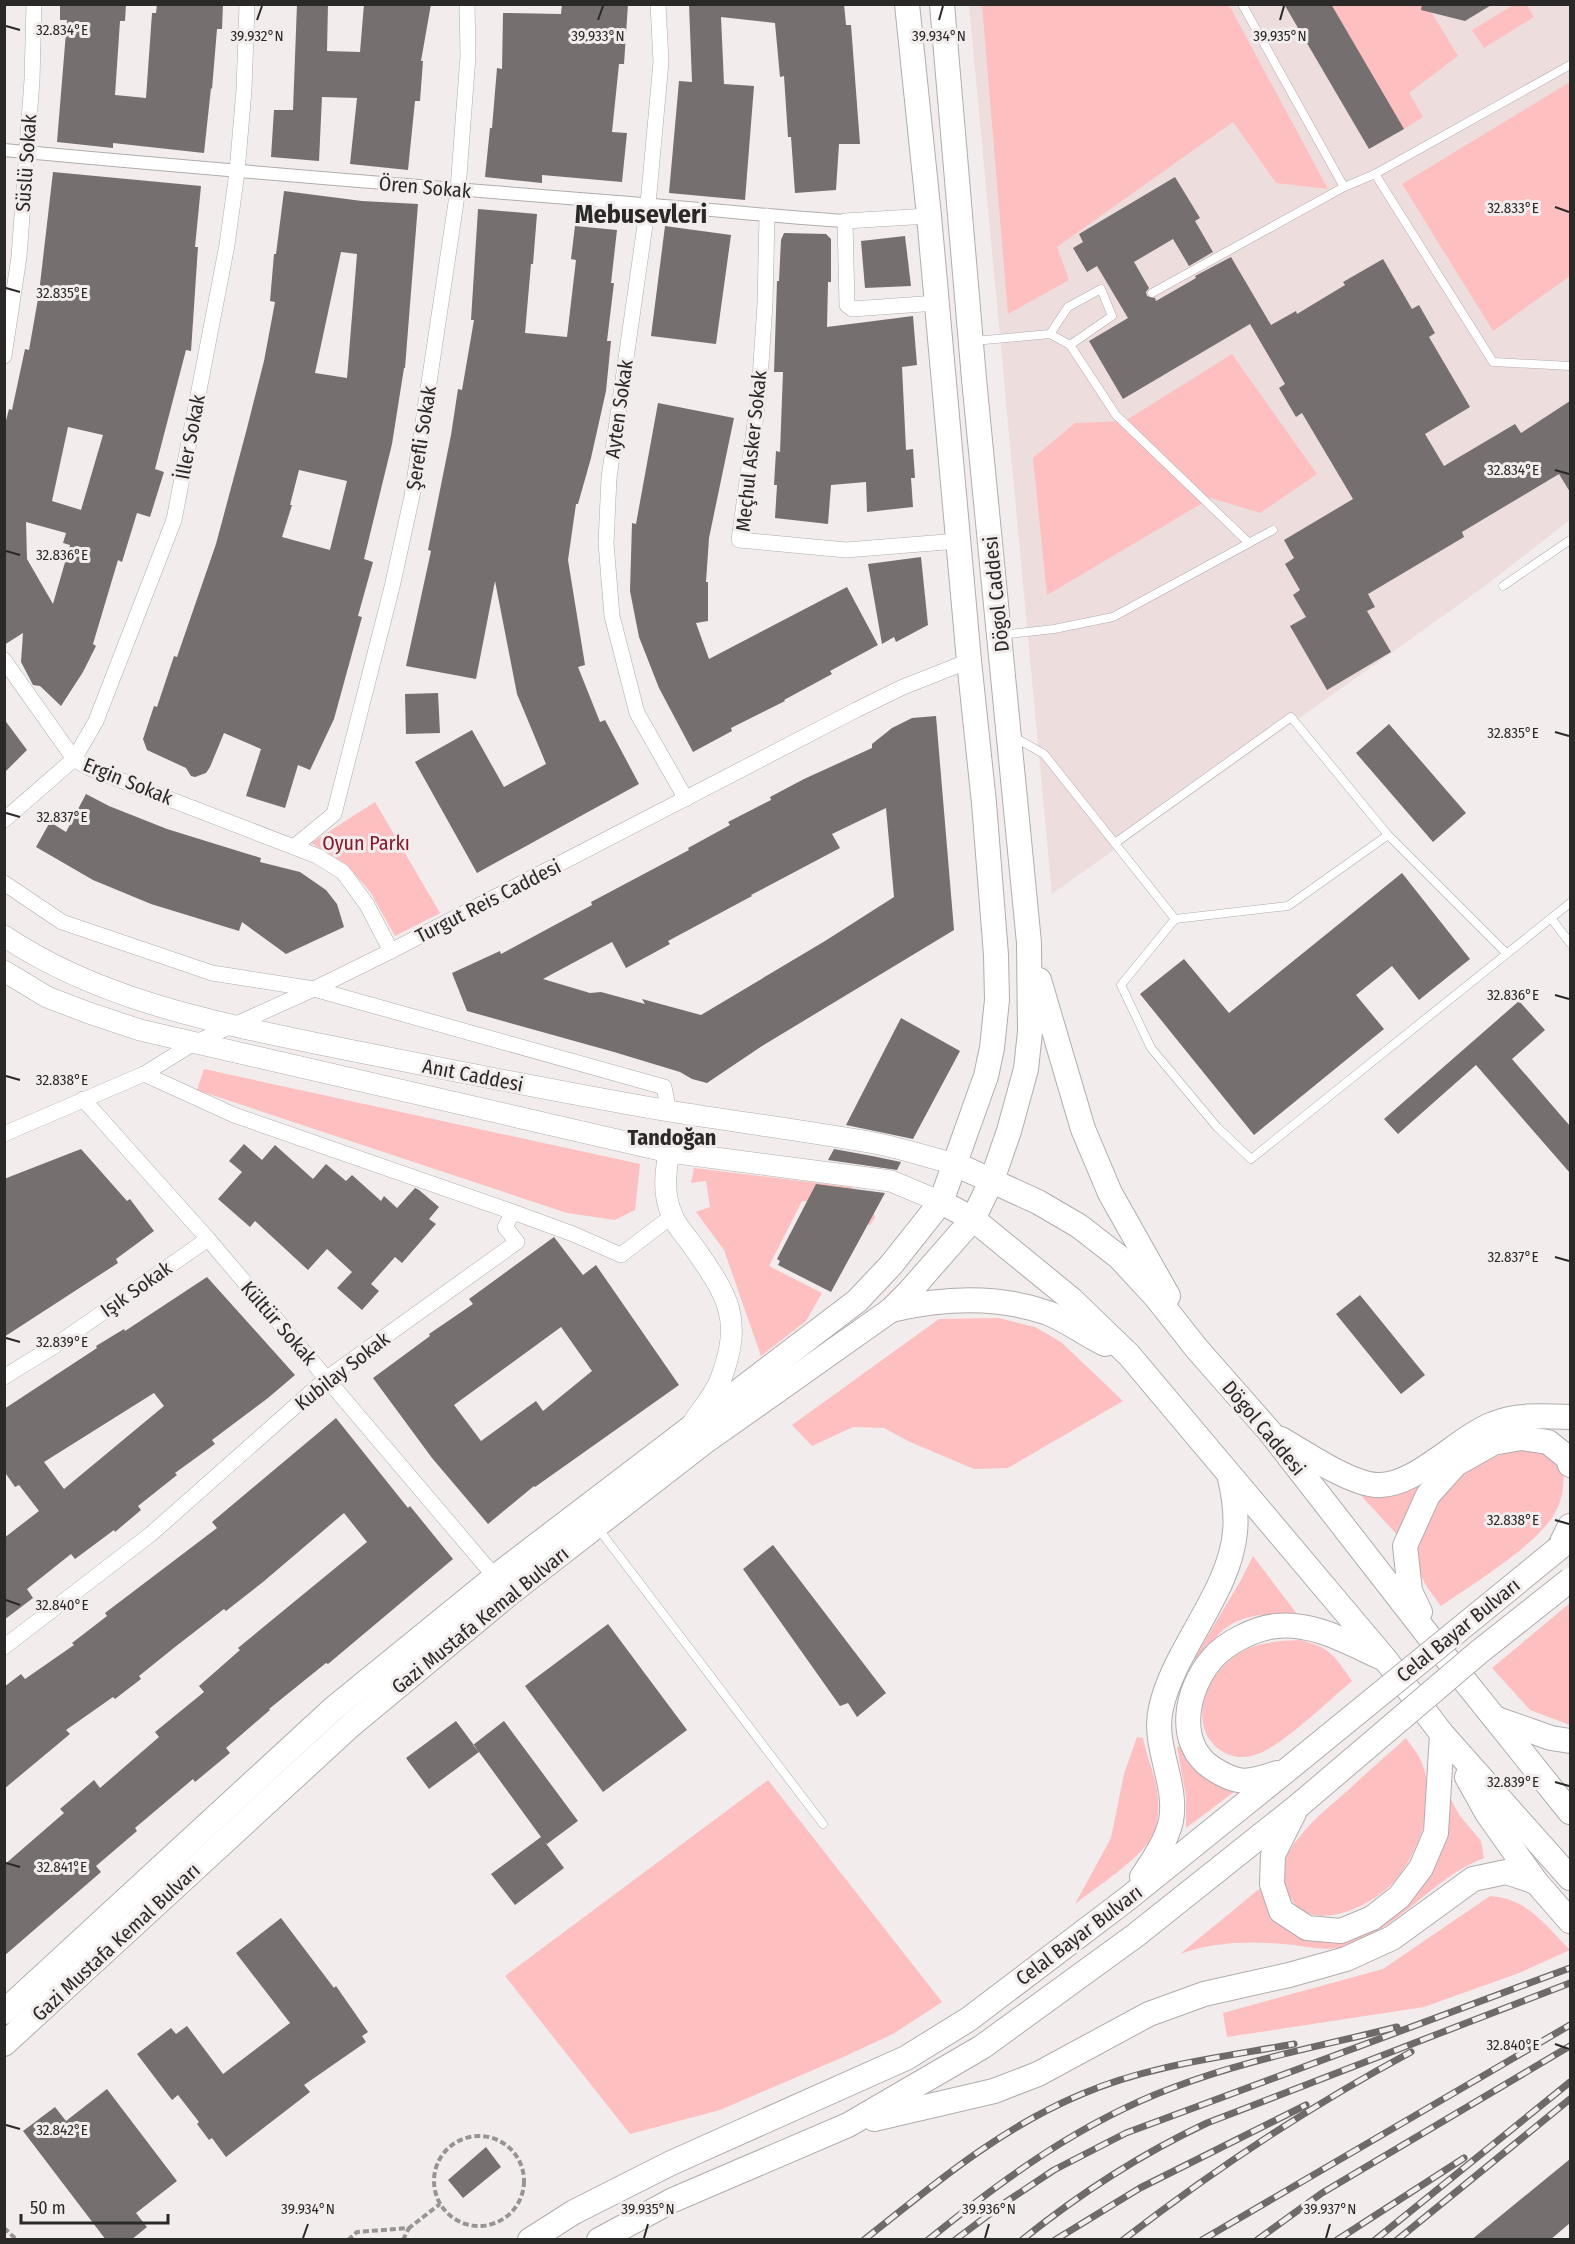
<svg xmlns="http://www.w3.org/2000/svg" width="1575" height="2244" font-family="'Fira Sans Condensed',sans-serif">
<rect width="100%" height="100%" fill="#f2ecec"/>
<path fill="#eddedd" d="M969 5H1570V520L1481 589 1052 894Z"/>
<g fill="#fdbfbf">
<path d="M1515 4 1527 5 1534 17 1484 48 1472 30Z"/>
<path d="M982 5H1229L1328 189 1276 183 1233 122 1057 247 1069 280 1008 314Z"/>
<path d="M1331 5H1427L1458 56 1409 93 1423 117 1404 129Z"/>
<path d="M1570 82V276L1493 331 1402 184Z"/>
<path d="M1232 354 1317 474 1260 513 1211 498 1047 595 1033 458 1075 423 1125 421Z"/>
<path d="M375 802 440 913 395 936 371 893 347 865 311 843Z"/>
<path d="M204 1069 640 1164 635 1210 615 1220 567 1213 197 1090Z"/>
<path d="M694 1168 850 1187 869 1196 875 1217 870 1225 812 1202 802 1201 769 1266 822 1293 806 1321 761 1356 724 1250 696 1212 710 1207 706 1181 691 1183Z"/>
<path d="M998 1318 1035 1327 1061 1342 1123 1401 1008 1468 974 1469 910 1442 884 1428 853 1427 812 1446 792 1425 939 1319Z"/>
<path d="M1525 1449 1542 1450 1563 1469C1565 1488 1561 1507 1549 1522 1524 1553 1474 1583 1441 1606 1432 1594 1422 1582 1418 1567 1414 1554 1418 1543 1423 1531 1439 1483 1476 1457 1525 1449Z"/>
<path d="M1416 1485 1420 1489 1411 1503 1401 1539 1355 1489Z"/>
<path d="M1253 1556 1297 1614C1272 1613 1243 1613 1223 1630 1214 1638 1206 1650 1198 1660L1194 1659 1241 1580Z"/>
<path d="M1570 1603V1725L1530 1710 1492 1668Z"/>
<path d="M1299 1640C1330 1647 1334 1655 1352 1681 1329 1700 1281 1748 1254 1755 1242 1759 1230 1757 1220 1750 1184 1724 1209 1670 1241 1652 1259 1642 1279 1641 1299 1640Z"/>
<path d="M1137 1737 1143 1738C1146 1756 1155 1773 1157 1791 1159 1805 1159 1820 1154 1833 1144 1857 1096 1887 1075 1904L1111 1838 1124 1774Z"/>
<path d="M1406 1738C1411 1746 1418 1753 1421 1761 1438 1800 1422 1845 1398 1877 1375 1907 1303 1941 1286 1888 1283 1877 1283 1862 1289 1852 1303 1828 1324 1811 1345 1793 1365 1774 1386 1756 1406 1738Z"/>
<path d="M1181 1746C1196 1771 1207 1781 1234 1792L1186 1828V1796L1177 1747Z"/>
<path d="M768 1780 942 2002 893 2034 841 2058 720 2110 630 2134 505 1976Z"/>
<path d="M1450 1798 1460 1816 1481 1841 1484 1858C1431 1878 1397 1932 1342 1947 1322 1952 1303 1945 1283 1944 1247 1941 1215 1942 1180 1954L1264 1885 1307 1939C1320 1941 1331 1944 1344 1941 1390 1931 1429 1889 1442 1845 1446 1830 1446 1813 1448 1799Z"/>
<path d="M1490 1896C1527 1898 1545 1925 1570 1950L1519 1973 1424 2007 1227 2037 1223 2013 1383 1969Z"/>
</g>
<g fill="#75706f" fill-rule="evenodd">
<path d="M60 4H126L125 21H120L115 95 146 98 152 13H156L157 4H223L222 29H217L212 89 211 88 204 153 113 143V148L57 142 67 20H60Z"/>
<path d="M297 4H328L327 51 360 52 364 4H431L421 61H423L420 101H415L408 170 350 164 357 98 322 97 319 161 271 157 274 110H293Z"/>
<path d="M562 4H628L624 64H619L612 132 627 133 622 182 542 175V183L485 177 490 128H492L497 68 502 69 503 13 561 14Z"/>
<path d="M689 4H844L846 25H851L860 144H839L836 190 795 193 791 137H788L784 76 780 77 775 23 721 17 724 84 754 86 745 200 669 193 679 81 692 82Z"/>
<path d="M1284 4H1331L1404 129 1369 149Z"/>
<path d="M1422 4H1493L1465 21 1421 10Z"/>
<path d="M53 172 201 186 195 247H198L191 351 186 350 155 469 164 472 150 517 137 513 122 562 118 560 93 644 96 646 83 672 61 706 40 686 33 685 21 662 23 633 4 645V428L9 409 12 410 25 349 29 350 39 293ZM68 427 103 435 81 510 52 501ZM26 522 66 533 63 543 70 545 53 604 27 559Z"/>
<path d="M1175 177 1200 218 1195 221 1213 252 1189 266 1173 239 1134 262 1149 288 1146 292 1147 296 1155 298 1156 301 1196 278 1195 276 1231 257 1271 325 1296 311 1297 314 1345 285 1343 282 1383 259 1412 309 1419 305 1435 333 1429 337 1470 407 1425 434 1444 466 1515 424 1521 433 1570 401V492L1559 474 1462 532 1464 537 1368 594 1375 607 1367 611 1391 652 1327 690 1290 626 1306 617 1293 595 1300 590 1285 564 1294 558 1284 540 1353 499 1302 413 1296 417 1279 388 1285 384 1250 324 1123 399 1089 341 1128 318 1097 266 1087 272 1073 248 1083 242 1079 234Z"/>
<path d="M284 191 362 201 418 204 405 368H404L392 444 364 559 373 562 358 616 362 617 334 719 310 770 298 765 285 808 246 796 261 749 224 733 210 767 206 773 195 777 191 776 186 768 147 750 143 739 154 706 157 707 174 656 177 657 216 544 246 432 264 361 275 302 270 301 274 254H276ZM341 252 357 254 347 378 315 373ZM299 470 347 481 330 550 282 537 292 505H290Z"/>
<path d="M478 209 537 214 533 264H531L525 333 567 337 576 260 571 259 575 226 617 230 611 283H614L607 341H611L606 391 591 458 578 504H576L568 560 585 665 578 667 600 722 605 720 639 784 477 873 415 762 472 730 504 787 546 764 517 694 495 581 476 679 406 666 431 551 428 550 451 435 458 389 462 390 474 320H471Z"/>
<path d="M665 226 731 235 716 344 651 336Z"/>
<path d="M784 233 826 234 831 239V282H828L827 327 913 316 917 365 902 367 906 450 913 449 915 478H911L913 507 867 512 866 482 831 485 828 524 775 518 777 485H774L776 451 780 452 783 372H774L777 281H779L781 240Z"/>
<path d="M905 236 911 286 865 288 861 241Z"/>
<path d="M658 403 734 418 709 538 706 582H708V621L696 623 709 659 847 587 878 645 830 671 832 674 784 700 785 701 731 728 732 731 693 752 659 688 639 637 630 591 632 523 636 524Z"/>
<path d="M921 557 928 625 896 642 894 637 882 644 868 564Z"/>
<path d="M438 693 440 733 406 734 405 694Z"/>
<path d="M936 716 954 930 762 1046 707 1083 692 1079 680 1072 614 1052 467 1011 452 973 500 951 501 954 592 905 591 902 689 850 688 848 730 825 728 822 771 800 770 797 804 779 872 748V744L892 728 912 718ZM886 808 894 897 825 941 701 1015 642 999 645 1004 601 992 590 993 543 979 612 942 626 968 670 944 668 941 752 896 751 895 840 848 832 834Z"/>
<path d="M4 719 27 750 4 773Z"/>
<path d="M1389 724 1466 813 1433 842 1356 753Z"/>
<path d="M86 794 109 806 167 829 261 858 260 862 300 872 326 890 337 904 344 927 286 954 242 922 239 931 151 904 93 880 36 847 50 822 66 832Z"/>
<path d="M1402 873 1470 959 1419 1000 1392 966 1356 995 1384 1029 1254 1135 1140 994 1184 959 1229 1013Z"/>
<path d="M1519 1001 1545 1030 1512 1059 1570 1126V1173L1476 1065 1398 1134 1384 1119Z"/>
<path d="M901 1018 960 1051 913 1139 846 1125Z"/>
<path d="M244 1144 262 1160 275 1145 313 1179 326 1164 346 1181 352 1175 381 1201 384 1196 397 1208 415 1188 419 1190 439 1207 429 1219 436 1224 402 1263 395 1257 371 1284 379 1291 362 1310 337 1288 352 1272 327 1249 308 1270 255 1221 250 1227 218 1199 242 1172 229 1161Z"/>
<path d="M81 1149 127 1201 130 1199 154 1231 116 1259 118 1263 4 1337V1179Z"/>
<path d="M834 1149 872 1156 901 1162 897 1170 828 1160Z"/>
<path d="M816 1184 885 1193 831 1292 778 1265 780 1261 777 1259Z"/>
<path d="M554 1237 583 1275 596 1265 679 1385 535 1487 534 1486 488 1524 432 1458 373 1378 430 1336 429 1334 473 1304 469 1299ZM561 1327 592 1371 543 1411 536 1401 481 1441 454 1405Z"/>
<path d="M207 1277 295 1375 268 1398 212 1440 215 1444 175 1473 177 1475 138 1506 141 1510 115 1532 114 1530 75 1559 71 1554 27 1589 33 1598 4 1620V1538L39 1511 19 1485 15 1487 4 1471V1409L97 1348 96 1346 124 1329 125 1331ZM154 1393 164 1406 64 1489 44 1462Z"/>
<path d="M1360 1295 1425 1375 1401 1394 1336 1314Z"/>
<path d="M336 1418 408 1508 410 1506 453 1559 328 1664 326 1663 269 1709 270 1710 226 1748 230 1753 195 1782 193 1779 135 1828 137 1831 96 1866 101 1872 4 1956V1865L64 1813 60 1809 94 1780 100 1788 159 1737 155 1732 204 1692 199 1686 240 1650 238 1648 367 1542 344 1513 263 1582 226 1611 224 1609 175 1647 139 1676 141 1679 115 1699 113 1697 66 1730 70 1734 4 1789V1687L21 1674 25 1679 74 1645 72 1643 107 1616 105 1613 217 1528 212 1522Z"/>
<path d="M773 1545 886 1693 857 1717 848 1703 840 1706 743 1569Z"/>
<path d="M608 1624 687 1730 603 1792 525 1686Z"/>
<path d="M456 1721 479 1752 473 1745 504 1721 578 1821 547 1844 545 1842 564 1868 515 1905 491 1874 541 1837 479 1752 429 1789 406 1758Z"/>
<path d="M281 1918 334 1988 336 1986 368 2032 362 2036 366 2042 304 2085 310 2092 226 2157 212 2138 209 2140 197 2124 199 2122 178 2095 172 2100 137 2054 171 2028 176 2034 187 2026 223 2074 290 2023 236 1953Z"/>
<path d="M107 2089 177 2181 136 2213 147 2227 131 2240H106L23 2131 55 2107 66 2121Z"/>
<path d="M486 2147 501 2167 463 2198 448 2180Z"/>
<path d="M1570 2159V2223L1550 2240H1471Z"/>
</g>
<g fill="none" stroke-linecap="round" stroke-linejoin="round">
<g stroke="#b2acac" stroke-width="9">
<g id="service">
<path d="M1242 4 1344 187 1375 174 1570 65"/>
<path d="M1375 174 1493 362 1570 366"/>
<path d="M1152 293 1344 187"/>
<path d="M1050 334 1068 307 1101 289 1112 316 1070 345"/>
<path d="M974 341 1050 334 1070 345 1116 415 1249 543"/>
<path d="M1503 586 1570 540"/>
<path d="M1001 635 1054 629 1113 617 1273 530"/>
<path d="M1014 737 1044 754 1175 919"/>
<path d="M1388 835 1288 906 1175 919 1121 985 1151 1048 1217 1127 1251 1159 1570 903"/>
<path d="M1115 843 1291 717 1388 835 1506 953"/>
<path d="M1551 918 1570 943"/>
<path d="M597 1527 823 1824"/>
</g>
</g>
<g stroke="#b2acac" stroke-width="14">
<path id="pedestrian" d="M4 150C205 169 405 185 605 201 685 207 765 216 845 221"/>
</g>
<g stroke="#b2acac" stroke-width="16">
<g id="minor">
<path d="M658 4 661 62 648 204 609 478 606 543 612 616 637 713 686 799"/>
<path d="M767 216 765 304 759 394 739 540 846 550 958 541"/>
<path d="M929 216 845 221 847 305 852 309 937 303"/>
<path d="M4 356 19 257 32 80 34 4"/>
<path d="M4 660 74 759 89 768 317 856 343 872 367 905 391 951"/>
<path d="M4 820 74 759 96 721 174 520 227 245 237 172 244 90 247 4"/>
<path d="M295 846 334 814 392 587 412 496 458 189 468 56 467 4"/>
<path d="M4 883 62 922 212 973 314 989 664 1087 669 1111"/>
<path d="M144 1074 234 1115 513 1212"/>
<path d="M83 1099 208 1239 495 1577"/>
<path d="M4 1134 144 1074 194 1043 314 989 391 951 856 710 903 687 969 661"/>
<path d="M4 1377 56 1345 208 1239"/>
<path d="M4 1647 151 1534 327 1378 517 1242 505 1227 513 1212 573 1234 621 1255 672 1216"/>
</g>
</g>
<g stroke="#b2acac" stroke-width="22">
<g id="secondary">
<path d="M4 936C104 1003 224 1024 339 1048 449 1070 559 1092 669 1111 737 1122 806 1131 874 1143 901 1148 928 1157 955 1164"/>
<path d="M4 971 47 997 89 1013 140 1030 669 1152 891 1181 941 1202"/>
<path d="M669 1152C665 1175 663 1194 672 1215 676 1226 686 1236 693 1246 728 1296 744 1319 720 1381 714 1396 701 1410 693 1423"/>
</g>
</g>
<g stroke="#b2acac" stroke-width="26">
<g id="primary">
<path d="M1039 980 1083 1129 1110 1193 1168 1296"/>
<path d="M955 1164 1038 1202 1079 1226 1119 1257 1156 1297 1197 1349 1270 1432 1431 1639 1570 1812"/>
<path d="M941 1202 973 1219 1071 1299 1129 1355 1385 1659 1442 1734 1570 1878"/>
<path d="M891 1310C942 1298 997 1295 1048 1313 1068 1321 1086 1335 1105 1344"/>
<path d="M1281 1439C1305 1453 1349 1483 1376 1485 1414 1488 1457 1438 1493 1424 1517 1414 1545 1416 1570 1417"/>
<path d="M1559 1548 1570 1526"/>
<path d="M1420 1612 1410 1591 1405 1546 1428 1495 1456 1464 1493 1443 1521 1438 1548 1442 1568 1458 1570 1465"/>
<path d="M1497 1719 1551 1738 1570 1741"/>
<path d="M1277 1773C1248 1783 1238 1785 1212 1768 1175 1743 1186 1689 1212 1659 1225 1643 1255 1628 1276 1626 1313 1622 1347 1642 1380 1657"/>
<path d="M1467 1777 1487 1813 1536 1882 1570 1921"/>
<path d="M1294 1813 1273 1855 1272 1884 1281 1911 1307 1928 1341 1931 1372 1918 1399 1897 1421 1868 1436 1833 1442 1734"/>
<path d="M1142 1877C1154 1859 1166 1842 1171 1821 1178 1783 1152 1745 1161 1708 1174 1649 1230 1592 1235 1532 1237 1513 1234 1496 1230 1478"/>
<path d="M4 2012 334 1708 495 1577 857 1301 891 1265 941 1202 986 1076 992 1048 997 1000 996 955 984 803 969 661 929 216 907 4"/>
<path d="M4 2044 351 1725 510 1593 596 1526 703 1443 891 1310 909 1292 973 1219 992 1180 1009 1131 1026 1069 1030 1032 1029 943 974 379 942 4"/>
<path d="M874 2119 994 2091 1038 2074 1149 2014 1204 1994 1289 1975 1346 1959 1392 1938 1473 1879 1506 1872 1536 1882"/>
<path d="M530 2240 574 2212 671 2163 906 2058 969 2019 1127 1899 1287 1770"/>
<path d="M599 2240 673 2200 848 2125 982 2047 1136 1935 1298 1806"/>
</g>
</g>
<g stroke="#999494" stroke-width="4" stroke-dasharray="6 3" stroke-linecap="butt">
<circle cx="479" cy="2181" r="45"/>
<path d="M4 2228 17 2240"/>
<path d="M348 2240 357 2232 409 2228 440 2204"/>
<path d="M403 2240 409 2228"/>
</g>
<use href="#service" stroke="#fff" stroke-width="8"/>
<use href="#pedestrian" stroke="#fff" stroke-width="12"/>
<use href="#minor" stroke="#fff" stroke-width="15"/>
<use href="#secondary" stroke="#fff" stroke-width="21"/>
<use href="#primary" stroke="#fff" stroke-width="24"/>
<g stroke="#6e6a6a" stroke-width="7">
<g id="rail">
<path d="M864 2240C933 2185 1000 2128 1082 2094 1149 2065 1224 2057 1294 2044"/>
<path d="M928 2240C1003 2179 1081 2122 1172 2088 1244 2060 1322 2046 1397 2027"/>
<path d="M955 2240 1003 2204 1054 2170 1126 2133 1570 1968"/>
<path d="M1022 2240C1079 2194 1141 2154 1207 2123L1570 1983"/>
<path d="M1055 2240 1140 2188 1306 2105"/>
<path d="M1123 2240C1212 2171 1312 2105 1411 2052"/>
<path d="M1202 2240 1570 2025"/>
<path d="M1257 2240 1322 2193 1570 2046"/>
<path d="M1337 2240 1464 2158"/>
<path d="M1375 2240 1570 2082"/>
<path d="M1397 2240 1570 2099"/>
</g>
</g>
<use href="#rail" stroke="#f2ecec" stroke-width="4.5" stroke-dasharray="14" stroke-linecap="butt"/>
<g stroke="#b2acac" stroke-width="26" stroke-linecap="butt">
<g id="primary-bridge">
<path d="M1287 1770 1559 1548"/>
<path d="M1298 1806 1479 1652 1570 1580"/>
</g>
</g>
<use href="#primary-bridge" stroke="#fff" stroke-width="24"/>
</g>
<path fill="none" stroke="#2b2828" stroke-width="2" d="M257 20 262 6M598 20 603 6M939 20 943 6M1280 20 1284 6M6 26 20 30M1555 207 1569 212M6 288 20 292M1555 470 1569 474M6 551 20 555M1555 732 1569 736M6 813 20 817M1555 995 1569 999M6 1076 20 1080M1555 1257 1569 1261M6 1338 20 1342M1555 1520 1569 1524M6 1600 20 1605M1555 1782 1569 1786M6 1863 20 1867M1555 2044 1569 2049M6 2125 20 2129M303 2238 308 2224M644 2238 648 2224M985 2238 989 2224M1326 2238 1330 2224"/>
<g text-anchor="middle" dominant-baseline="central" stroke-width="6" stroke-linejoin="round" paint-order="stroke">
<g font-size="20" fill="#2b2828" stroke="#f2ecec">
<text transform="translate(26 163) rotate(-86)">Süslü Sokak</text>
<text transform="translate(425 187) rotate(5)">Ören Sokak</text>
<text transform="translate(619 409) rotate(-82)">Ayten Sokak</text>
<text transform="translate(190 437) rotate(-79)">İller Sokak</text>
<text transform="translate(421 438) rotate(-81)">Şerefli Sokak</text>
<text transform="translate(751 451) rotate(-84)">Meçhul Asker Sokak</text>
<text transform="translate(996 594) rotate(-96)">Dögol Caddesi</text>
<text transform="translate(128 781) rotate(22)">Ergin Sokak</text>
<text transform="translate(488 901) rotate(-27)">Turgut Reis Caddesi</text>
<text transform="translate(473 1075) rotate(11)">Anıt Caddesi</text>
<text transform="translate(136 1289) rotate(-35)">Işık Sokak</text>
<text transform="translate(279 1323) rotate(49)">Kültür Sokak</text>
<text transform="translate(342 1371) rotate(-38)">Kubilay Sokak</text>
<text transform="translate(1264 1428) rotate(50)">Dögol Caddesi</text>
<text transform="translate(480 1620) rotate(-39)">Gazi Mustafa Kemal Bulvarı</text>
<text transform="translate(1458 1630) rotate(-39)">Celal Bayar Bulvarı</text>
<text transform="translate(1079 1935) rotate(-37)">Celal Bayar Bulvarı</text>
<text transform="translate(116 1942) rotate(-43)">Gazi Mustafa Kemal Bulvarı</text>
</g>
<g font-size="20" fill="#8a1627" stroke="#f2ecec">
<text x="366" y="843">Oyun Parkı</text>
</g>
<g font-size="22" font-weight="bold" fill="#2b2828" stroke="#f2ecec">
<text x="672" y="1137">Tandoğan</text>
</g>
<g font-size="26" font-weight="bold" fill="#2b2828" stroke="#f2ecec">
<text x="641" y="214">Mebusevleri</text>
</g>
</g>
<g font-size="15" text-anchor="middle" fill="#2b2828" stroke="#f2ecec" stroke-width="6" stroke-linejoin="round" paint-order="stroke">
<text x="62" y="35">32.834°E</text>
<text x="257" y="41">39.932°N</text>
<text x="598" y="41">39.933°N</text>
<text x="939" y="41">39.934°N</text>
<text x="1280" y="41">39.935°N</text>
<text x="1513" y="213">32.833°E</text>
<text x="62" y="298">32.835°E</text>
<text x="1513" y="475">32.834°E</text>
<text x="62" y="560">32.836°E</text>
<text x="1513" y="738">32.835°E</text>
<text x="62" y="822">32.837°E</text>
<text x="1513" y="1000">32.836°E</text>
<text x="62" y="1085">32.838°E</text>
<text x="1513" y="1262">32.837°E</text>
<text x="62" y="1347">32.839°E</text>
<text x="1513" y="1525">32.838°E</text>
<text x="62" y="1610">32.840°E</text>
<text x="1513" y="1787">32.839°E</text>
<text x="62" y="1872">32.841°E</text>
<text x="1513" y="2050">32.840°E</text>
<text x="62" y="2135">32.842°E</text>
<text x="308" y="2214">39.934°N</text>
<text x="648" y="2214">39.935°N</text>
<text x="989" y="2214">39.936°N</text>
<text x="1330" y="2214">39.937°N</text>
</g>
<rect width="1575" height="2244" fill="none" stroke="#2b2828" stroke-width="12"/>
<path d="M21 2214v9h147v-9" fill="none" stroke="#2b2828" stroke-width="3"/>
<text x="30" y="2214" font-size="18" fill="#2b2828" stroke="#f2ecec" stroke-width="4.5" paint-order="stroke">50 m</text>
</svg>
